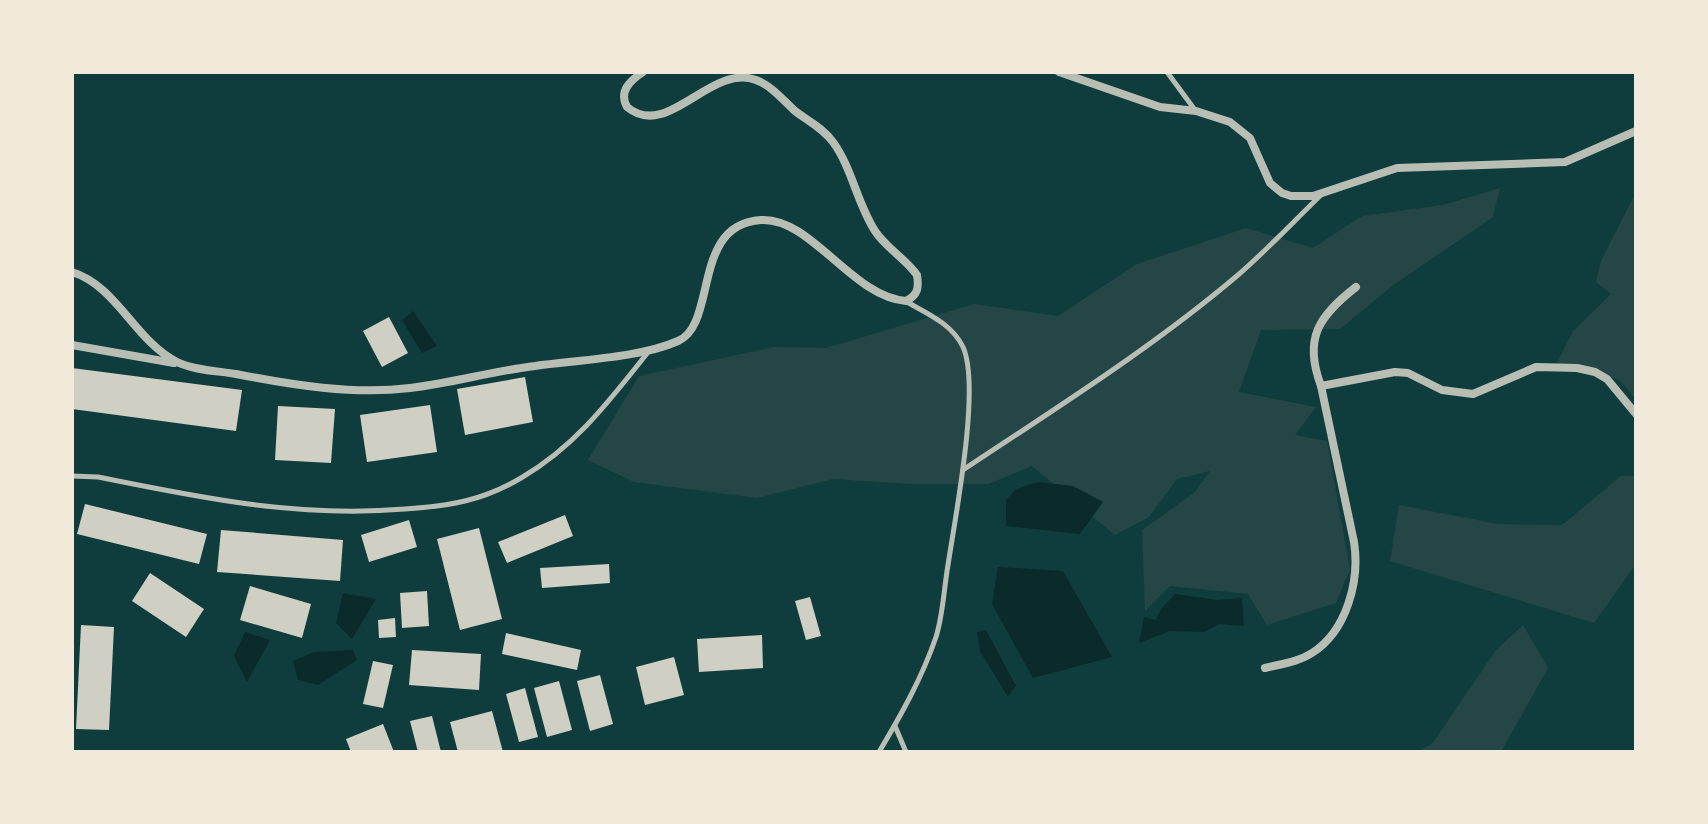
<svg xmlns="http://www.w3.org/2000/svg" width="1708" height="824" font-family="'Sofia Sans Condensed',sans-serif">
<rect width="100%" height="100%" fill="#0f3d3e"/>
<g fill="#244646">
<path d="M1500 188 1493 217 1392 286 1340 329 1261 330 1239 392 1316 407 1295 435 1327 441 1350 569 1336 603 1267 625 1248 594 1170 586 1145 611 1142 530 1195 492 1210 471 1177 479 1149 517 1115 535 1032 466 989 484H911L833 479 757 498 634 482 588 460 639 376 775 347 826 348 974 304 1058 316 1137 264 1246 228 1313 248 1362 216 1443 205Z"/>
<path d="M1634 196H1636V399L1618 379 1555 367 1573 331 1611 294 1596 282 1601 261Z"/>
<path d="M1621 476H1636V564L1594 623 1390 561 1399 505 1498 524 1562 525Z"/>
<path d="M1523 625 1548 668 1501 752H1418L1433 743 1496 650Z"/>
</g>
<g fill="#0a2a2b">
<path d="M413 311 437 346 422 353 402 320Z"/>
<path d="M1038 482 1073 486 1103 502 1080 534 1006 526V500L1016 489Z"/>
<path d="M998 567 1063 571 1112 657 1033 678 992 604Z"/>
<path d="M343 593 376 599 352 639 336 623Z"/>
<path d="M1175 594 1217 600 1242 598 1244 626 1219 624 1204 632 1170 631 1139 643 1144 617 1156 620 1161 609Z"/>
<path d="M986 630 1016 686 1008 697 980 651 977 632Z"/>
<path d="M245 632 270 640 247 682 234 656Z"/>
<path d="M353 650 357 660 318 685 298 680 293 661 314 652Z"/>
</g>
<g fill="#cfcfc3">
<path d="M389 317 408 353 382 367 363 331Z"/>
<path d="M72 368 242 390 236 431 72 409Z"/>
<path d="M525 377 533 422 465 435 457 389Z"/>
<path d="M430 405 437 452 367 462 360 415Z"/>
<path d="M278 406 335 409 331 463 275 460Z"/>
<path d="M85 504 207 534 199 564 77 534Z"/>
<path d="M565 515 573 536 507 563 498 542Z"/>
<path d="M409 520 417 547 369 562 361 535Z"/>
<path d="M479 528 502 619 460 630 437 539Z"/>
<path d="M221 530 343 540 340 581 217 572Z"/>
<path d="M609 564 610 583 542 588 540 568Z"/>
<path d="M150 573 204 609 186 637 132 601Z"/>
<path d="M250 586 311 604 302 638 240 620Z"/>
<path d="M427 591 429 626 402 628 400 593Z"/>
<path d="M810 597 821 636 806 640 795 601Z"/>
<path d="M395 618 396 637 379 638 378 620Z"/>
<path d="M81 625 114 627 109 730 76 729Z"/>
<path d="M506 633 581 650 577 670 502 654Z"/>
<path d="M762 635 763 668 699 672 697 639Z"/>
<path d="M412 650 481 654 479 690 409 685Z"/>
<path d="M674 657 684 695 645 705 636 667Z"/>
<path d="M373 661 393 665 383 708 363 704Z"/>
<path d="M600 675 613 724 590 731 577 681Z"/>
<path d="M559 681 572 730 547 737 534 688Z"/>
<path d="M525 688 538 737 519 742 506 694Z"/>
<path d="M492 711 503 752H458L450 722Z"/>
<path d="M432 716 441 752H418L410 721Z"/>
<path d="M383 724 394 752H351L346 739Z"/>
</g>
<g fill="none" stroke-linecap="round" stroke-linejoin="round">
<g stroke="#b8beb3" stroke-width="5">
<path d="M1167 72 1195 110"/>
<path d="M963 470C1056 408 1152 348 1238 275 1267 250 1294 221 1322 194"/>
<path d="M72 476 98 477C201 498 299 518 405 509 449 506 482 501 521 478 576 446 610 400 649 351"/>
<path d="M895 726 906 752"/>
<path d="M879 752C901 715 922 678 936 637 943 615 944 588 948 565 955 518 981 387 963 347 952 324 928 314 907 302"/>
</g>
<g stroke="#b8beb3" stroke-width="8">
<path d="M1059 72 1160 107 1196 111 1230 122 1250 138 1270 183 1282 193 1291 196H1313L1397 168 1565 162 1636 131"/>
<path d="M72 272C117 286 135 341 177 362 193 370 218 371 236 374 292 385 353 395 410 388 452 383 493 371 535 366 577 360 640 358 678 341 718 324 691 224 761 220 811 217 852 297 906 301 918 295 919 288 917 275 905 258 886 248 875 231 857 203 852 168 833 142 823 128 808 121 795 111 783 100 772 86 756 80 710 63 668 141 627 107 618 91 631 80 643 72"/>
<path d="M72 345 174 363"/>
<path d="M1321 386C1303 338 1319 316 1356 287"/>
<path d="M1265 668C1281 664 1298 662 1312 653 1347 631 1360 580 1354 542L1321 386 1395 372 1408 373 1442 390 1473 394 1536 367 1577 368 1595 372 1607 379 1636 414"/>
</g>
</g>
<rect width="1708" height="824" fill="none" stroke="#f1e9da" stroke-width="148"/>
</svg>
